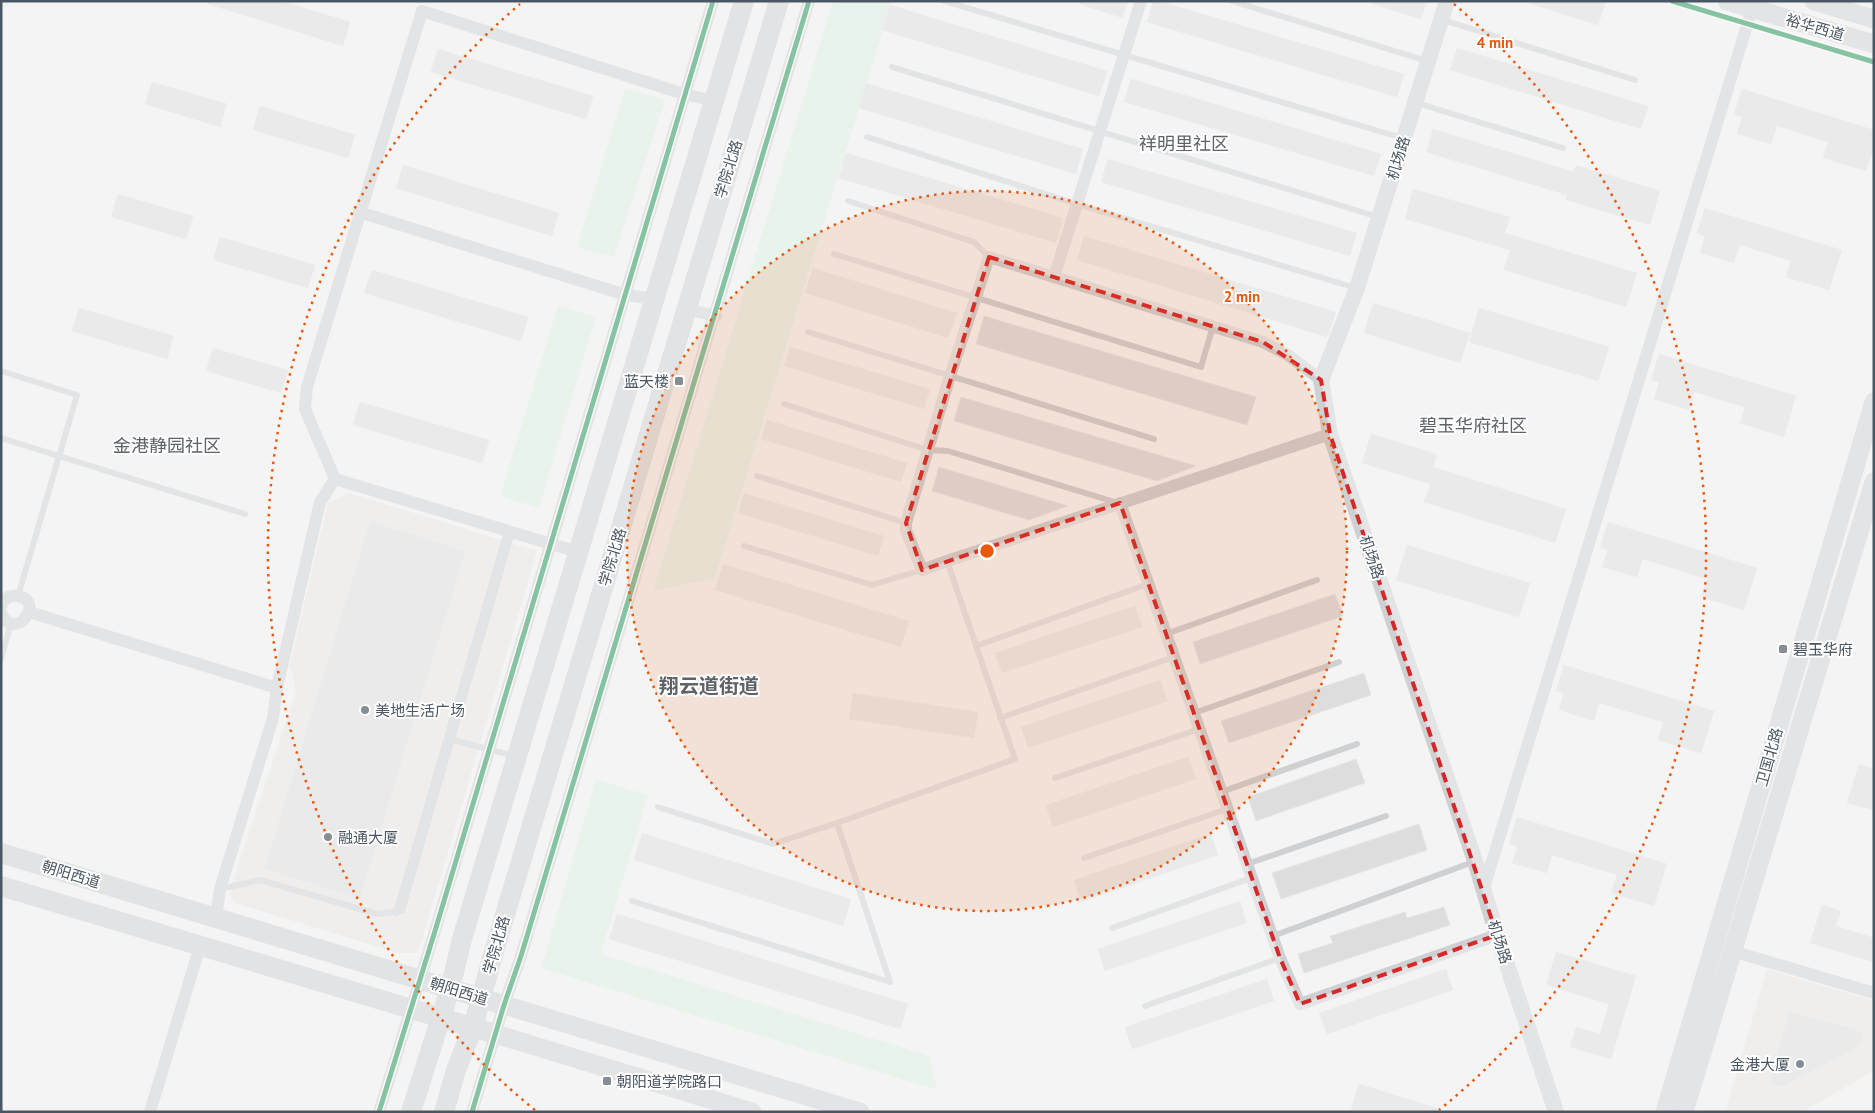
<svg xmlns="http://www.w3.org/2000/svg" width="1875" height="1113" font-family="'PT Sans','Noto Sans SC',sans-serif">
<rect width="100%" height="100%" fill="#f4f4f4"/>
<g fill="#e8e7e3">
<path d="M349 493 537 551 422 940 416 953H398L235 903 229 893 296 691 290 664 328 503Z"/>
<path d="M1767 969 1874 1001V1071L1802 1112H1725Z"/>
</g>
<g fill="#d9f2e3">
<path d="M833 1H892L715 578 653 591Z"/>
<path d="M625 88 665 100 614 257 577 247Z"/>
<path d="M558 306 596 317 539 508 500 496Z"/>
<path d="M596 779 648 795 601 954 930 1056 937 1090 541 968Z"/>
</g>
<g fill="#ddddde" stroke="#e5e6e7">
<path d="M208 1H282L350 22 343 46 208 4Z"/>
<path d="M1080 1H1128L1123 18 1079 4Z"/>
<path d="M1153 1H1159L1404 74 1397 97 1147 22Z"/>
<path d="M1372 1H1427L1421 19 1372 4Z"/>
<path d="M1532 1H1606L1598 25 1531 4Z"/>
<path d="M890 5 1107 71 1099 96 882 30Z"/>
<path d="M1457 48 1648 106 1641 129 1450 70Z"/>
<path d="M438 49 593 96 586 119 431 72Z"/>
<path d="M1131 79 1381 154 1374 176 1124 102Z"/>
<path d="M152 82 227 104 220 127 145 104Z"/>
<path d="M866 83 1083 149 1076 174 859 108Z"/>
<path d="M1742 89 1874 130V147L1866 171 1823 158 1828 142 1777 126 1771 144 1737 134 1742 117 1734 115Z"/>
<path d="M260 106 355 135 348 158 253 130Z"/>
<path d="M1433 129 1574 172 1576 165 1660 191 1650 225 1566 200 1567 195 1426 152Z"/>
<path d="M846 153 1063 218 1056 243 839 178Z"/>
<path d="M1108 159 1357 233 1350 256 1101 182Z"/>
<path d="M403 165 559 213 552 236 396 188Z"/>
<path d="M1413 189 1510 217 1505 233 1637 273 1626 307 1504 270 1510 250 1405 219Z"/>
<path d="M118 194 193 216 186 239 111 217Z"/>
<path d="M1705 208 1842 250 1829 290 1786 277 1791 261 1740 245 1734 263 1700 253 1705 236 1697 233Z"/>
<path d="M1084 236 1336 312 1332 324 1327 337 1077 260Z"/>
<path d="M220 237 315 265 308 288 213 260Z"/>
<path d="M813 268 957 313 948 338 805 293Z"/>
<path d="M372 270 528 317 521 341 364 293Z"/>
<path d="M1373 303 1470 333 1460 363 1364 333Z"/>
<path d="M79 308 174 336 167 359 72 331Z"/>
<path d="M1479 308 1609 347 1598 381 1469 342Z"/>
<path d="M984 316 1256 397 1247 425 976 344Z"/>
<path d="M790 347 930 389 924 409 784 366Z"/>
<path d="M213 348 288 370 281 393 206 371Z"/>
<path d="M1659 354 1796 396 1784 437 1740 423 1745 407 1694 392 1689 410 1654 399 1659 382 1651 380Z"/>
<path d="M961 397 1196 466 1157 481 954 421Z"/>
<path d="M360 402 489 440 482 463 353 425Z"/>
<path d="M767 420 907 463 901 482 761 439Z"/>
<path d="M1371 434 1437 454 1433 467 1566 509 1555 543 1424 502 1430 484 1362 463Z"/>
<path d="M939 467 1068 506 1029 520 932 491Z"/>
<path d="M744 493 884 536 878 556 738 513Z"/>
<path d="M370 521 466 551 360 899 264 869Z"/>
<path d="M1608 522 1757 568 1744 610 1701 597 1707 579 1643 559 1637 577 1602 567 1608 550 1600 548Z"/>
<path d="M1407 545 1530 583 1519 617 1396 580Z"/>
<path d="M723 564 909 621 901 647 715 590Z"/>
<path d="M1335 594 1343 616 1200 664 1193 642Z"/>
<path d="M1135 606 1142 627 1002 673 995 653Z"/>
<path d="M1564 665 1714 711 1701 753 1658 740 1663 722 1599 703 1594 721 1559 710 1564 693 1556 691Z"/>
<path d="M1364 673 1371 695 1229 743 1221 721Z"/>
<path d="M1160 680 1168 701 1028 748 1021 727Z"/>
<path d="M853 693 978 712 974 738 849 719Z"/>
<path d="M1188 757 1196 779 1053 827 1046 805Z"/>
<path d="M1356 759 1365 783 1256 821 1248 797Z"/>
<path d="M1859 764 1874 769V810L1847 803Z"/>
<path d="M1517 817 1667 864 1654 906 1611 893 1617 875 1552 855 1547 873 1512 863 1517 846 1509 844Z"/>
<path d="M1419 824 1427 850 1281 899 1272 873Z"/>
<path d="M642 833 851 899 843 926 634 860Z"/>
<path d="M1211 834 1218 855 1081 902 1074 880Z"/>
<path d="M1240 901 1247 923 1105 971 1098 949Z"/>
<path d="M1822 905 1841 911 1836 926 1874 938V962L1810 943Z"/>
<path d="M1444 907 1450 925 1304 973 1298 954 1333 943 1330 936 1405 912 1407 918Z"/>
<path d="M617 914 908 1004 900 1029 609 939Z"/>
<path d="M1556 952 1636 976 1611 1059 1570 1047 1576 1027 1600 1034 1609 1004 1546 985Z"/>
<path d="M1446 969 1453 990 1327 1034 1319 1013Z"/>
<path d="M1267 979 1274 1001 1132 1049 1125 1027Z"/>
<path d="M1789 1011 1860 1031 1863 1034V1040L1859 1046 1786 1085 1781 1086 1769 1083Z"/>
<path d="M1359 1084 1440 1109V1112H1350Z"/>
</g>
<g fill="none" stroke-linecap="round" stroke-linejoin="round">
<g stroke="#ced0d2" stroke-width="6">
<path d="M944 1 1402 138"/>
<path d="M1232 1 1427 61"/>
<path d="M1443 20 1635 80"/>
<path d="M892 67 1378 217"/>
<path d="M1417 103 1563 148"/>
<path d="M867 137 1077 204 1356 288"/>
<path d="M848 201 974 242 989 257"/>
<path d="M834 254 1201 367 1213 326"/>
<path d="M808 332 1154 439"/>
<path d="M1 371 77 395 18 596"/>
<path d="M784 404 928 450 948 451 1118 503"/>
<path d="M1 438 245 514"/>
<path d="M757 476 906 523"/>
<path d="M744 546 872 585 922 570"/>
<path d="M1166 634 1317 580"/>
<path d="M976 646 1148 584"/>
<path d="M1 659 11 623"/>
<path d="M1194 713 1339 662"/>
<path d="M1000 718 1174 657"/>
<path d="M449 739 514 756"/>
<path d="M1055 778 1199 729"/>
<path d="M1221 792 1357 744"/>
<path d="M658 807 773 844 837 823"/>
<path d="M1084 858 1227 809"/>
<path d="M1247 864 1386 816"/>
<path d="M220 889 260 880 377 914 402 911 512 532"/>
<path d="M632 901 890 982 837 823 1015 759 947 561"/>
<path d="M396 913 507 531"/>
<path d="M1112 928 1251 878"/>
<path d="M1273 936 1473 862"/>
<path d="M1145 1006 1280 958"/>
</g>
<g stroke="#ced0d2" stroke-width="12">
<path d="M1141 1 1054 277 1263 342 1288 355 1321 380"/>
<path d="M359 212 626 295 654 299"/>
<path d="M1054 277 989 257 950 376 906 523V530L922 570 947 561 1330 434"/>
<path d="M686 309 716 316"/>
<path d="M335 479 578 552"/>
<path d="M1120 503 1280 958 1300 1004 1497 935"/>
<path d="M1 606C4 599 9 595 17 596 47 600 15 644 1 613"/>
<path d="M29 612 277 688"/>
<path d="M1483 891 1752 9"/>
<path d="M216 918 220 889 273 718 277 688 320 502 335 479 305 409 307 387 422 11 684 94 714 101"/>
<path d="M1732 951 1874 993"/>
<path d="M150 1112 200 946"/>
<path d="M379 1112 435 931 713 1"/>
<path d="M472 1112 504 1005 521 956 809 1"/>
</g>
<path stroke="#ced0d2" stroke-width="16" d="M1447 1 1357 288 1321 380 1330 434 1475 861 1497 935 1556 1112"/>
<g stroke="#ced0d4" stroke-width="19">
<path d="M1727 1 1874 44"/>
<path d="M1814 1 1874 19"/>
<path d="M504 1005 860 1112"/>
<path d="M495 1034 752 1112"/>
<path d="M1665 1112 1874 402"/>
<path d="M1684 1112 1874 482"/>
</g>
<g stroke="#caced1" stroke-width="20">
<path d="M1 853 504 1005"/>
<path d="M1 886 495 1034"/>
<path d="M411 1112 450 989 462 939 744 1"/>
<path d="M444 1112 456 1070 473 1027 495 948 779 1"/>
</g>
<g stroke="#fff" stroke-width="8">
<g id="cycleway">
<path d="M1672 1 1874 62"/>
<path d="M379 1112 435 931 713 1"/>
<path d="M472 1112 504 1005 521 956 809 1"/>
</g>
</g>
<use href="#cycleway" stroke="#00873e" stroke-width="5"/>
</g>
<path d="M0 0H1875V1113H0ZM989 257 1263 342 1321 380 1330 434 1497 935 1300 1004 1280 958 1120 503 922 570 906 523Z" fill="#f4f4f4" fill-opacity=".55" fill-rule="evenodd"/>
<path fill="none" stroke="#d62828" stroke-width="4" stroke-dasharray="10 6" stroke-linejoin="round" d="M989 257 1263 342 1321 380 1330 434 1497 935 1300 1004 1280 958 1120 503 922 570 906 523Z"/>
<circle cx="987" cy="551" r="360" fill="#e8590c" fill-opacity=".12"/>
<g fill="none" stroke="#e8590c" stroke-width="2.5" stroke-dasharray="2.5 5">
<circle cx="987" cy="551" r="360"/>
<path d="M535 1110A719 719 0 0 1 520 4M1454 4A719 719 0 0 1 1439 1110"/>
</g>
<g fill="#868d94" stroke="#fff" stroke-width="2">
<rect x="674" y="376" width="10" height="10" rx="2.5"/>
<rect x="1778" y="644" width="10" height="10" rx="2.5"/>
<circle cx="365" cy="710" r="5"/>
<circle cx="328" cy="837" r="5"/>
<circle cx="1800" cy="1064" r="5"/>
<rect x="602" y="1076" width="10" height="10" rx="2.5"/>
</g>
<g text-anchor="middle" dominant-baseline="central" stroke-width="4" stroke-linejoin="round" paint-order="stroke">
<g font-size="15" fill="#4a5661" stroke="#fff">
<text transform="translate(1815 27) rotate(16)">裕华西道</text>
<text transform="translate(1398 158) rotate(-73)">机场路</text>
<text transform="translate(728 169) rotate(-73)">学院北路</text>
<text transform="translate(612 557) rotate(-73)">学院北路</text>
<text transform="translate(1372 557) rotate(71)">机场路</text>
<text transform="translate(1769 757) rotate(-74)">卫国北路</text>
<text transform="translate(71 874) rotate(17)">朝阳西道</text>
<text transform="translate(1500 942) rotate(72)">机场路</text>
<text transform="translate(496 945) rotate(-74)">学院北路</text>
<text transform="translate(459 991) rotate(17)">朝阳西道</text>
</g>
<g font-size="15" fill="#4a5661" stroke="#fff" text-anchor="start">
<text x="669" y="381" text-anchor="end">蓝天楼</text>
<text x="1793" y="649">碧玉华府</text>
<text x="375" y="710">美地生活广场</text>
<text x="338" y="837">融通大厦</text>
<text x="1790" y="1064" text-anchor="end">金港大厦</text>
<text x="617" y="1081">朝阳道学院路口</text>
</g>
<g font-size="18" fill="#5f6368" stroke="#fff">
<text x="1184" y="143">祥明里社区</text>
<text x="1473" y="425">碧玉华府社区</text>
<text x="167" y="445">金港静园社区</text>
</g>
<g font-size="20" font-weight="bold" fill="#5f6368" stroke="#fff">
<text x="709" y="686">翔云道街道</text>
</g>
</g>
<circle cx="987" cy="551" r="8" fill="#e8590c" stroke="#fff" stroke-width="2.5"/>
<g font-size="15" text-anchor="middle" font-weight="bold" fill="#e8590c" stroke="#fff" stroke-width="4" stroke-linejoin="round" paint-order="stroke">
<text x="1495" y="48">4 min</text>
<text x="1242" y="302">2 min</text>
</g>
<rect width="1875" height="1113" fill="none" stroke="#4a5661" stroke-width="5"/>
</svg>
